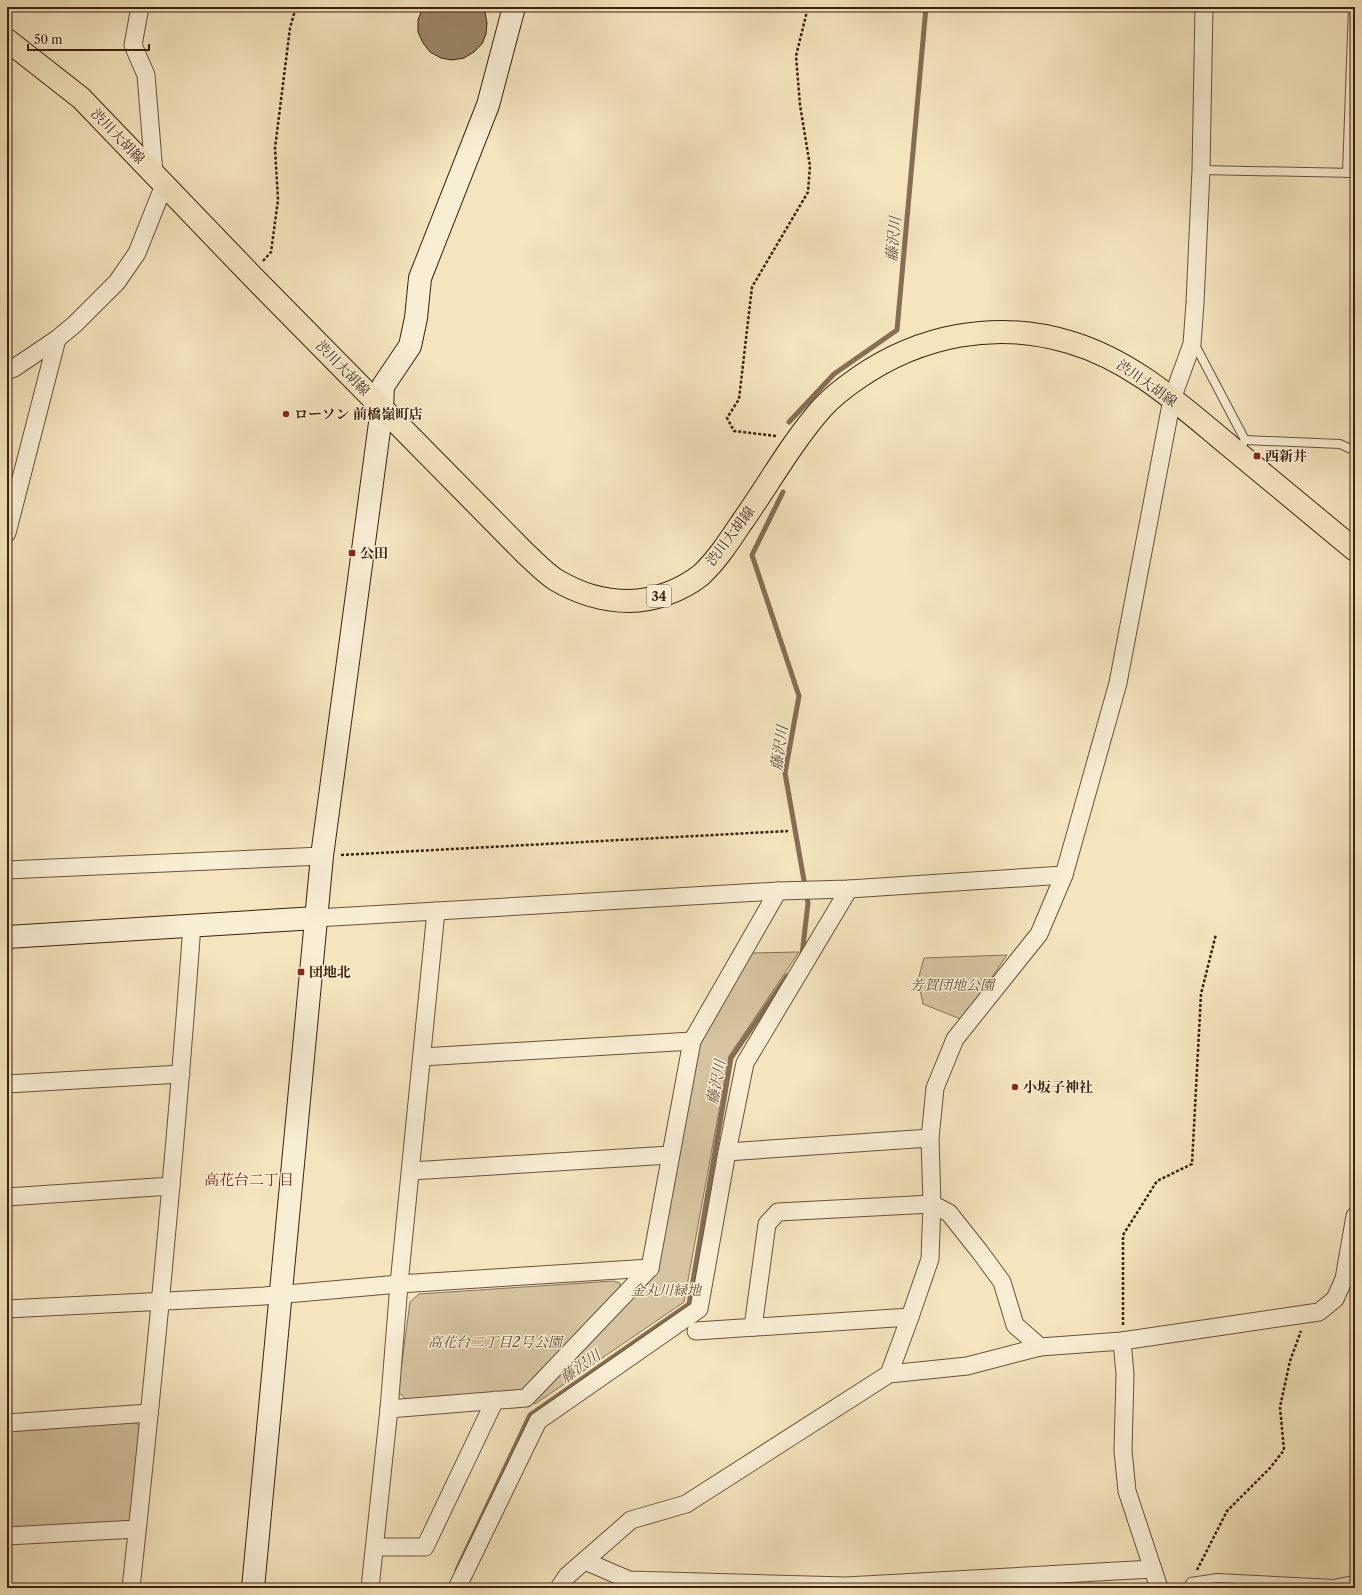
<svg xmlns="http://www.w3.org/2000/svg" width="1362" height="1595" font-family="'Libre Caslon Text','Noto Serif JP',serif">
<rect width="100%" height="100%" fill="#f4e5bd"/>
<filter id="stains"><feTurbulence type="fractalNoise" baseFrequency=".005" numOctaves="4"/><feColorMatrix values="0 0 0 0 .2 0 0 0 0 .09 0 0 0 0 .02 0 0 0 .5 -.17"/></filter>
<radialGradient id="worn" r=".72"><stop offset=".6" stop-color="#630" stop-opacity="0"/><stop offset="1" stop-color="#630" stop-opacity=".3"/></radialGradient>
<g fill="#d5c49f" stroke="#887257">
<path d="M799 952 729 1056 684 1302 535 1404 531 1401 657 1271 699 1045 751 953Z"/>
<path d="M1007 955 963 1020 923 1004 918 980 924 958Z"/>
<path d="M613 1281 620 1283V1289L524 1393 406 1399 398 1392 410 1302 419 1294Z"/>
<path d="M134 1422 140 1426 133 1516 128 1522 7 1530V1430Z"/>
</g>
<g fill="none" stroke-linecap="round" stroke-linejoin="round">
<g stroke="#856e54" stroke-width="5">
<path d="M789 422 834 374 897 330 926 7"/>
<path d="M783 492 752 555 799 696 785 773 808 903 802 955"/>
<path d="M457 1570 530 1415 689 1304 731 1058 787 976"/>
</g>
</g>
<path fill="#9c8769" stroke="#3c210f" d="M423 7H482L485 12 487 23 486 34 482 44 474 52 464 58 452 60 441 58 430 52 423 43 418 32V20Z"/>
<g fill="none" stroke-linecap="round" stroke-linejoin="round">
<g stroke="#6a523a" stroke-width="10">
<g id="lane">
<path d="M1201 170 1355 173"/>
<path d="M1347 173 1353 7"/>
<path d="M1194 343 1245 440 1238 452"/>
<path d="M1245 440 1340 444 1355 451"/>
<path d="M1187 1588 1191 1582 1217 1578 1334 1584 1355 1580"/>
</g>
</g>
<g stroke="#6a523a" stroke-width="19">
<g id="street">
<path d="M140 7 133 45 146 75 154 173"/>
<path d="M7 371 14 368 57 339 75 324 117 282 137 253 164 185"/>
<path d="M7 533 57 339"/>
<path d="M7 870 322 856"/>
<path d="M316 918 778 891 849 889 1064 875"/>
<path d="M422 1057 692 1041"/>
<path d="M7 1084 181 1074"/>
<path d="M727 1152 930 1138"/>
<path d="M411 1171 670 1155"/>
<path d="M7 1197 171 1186"/>
<path d="M7 1309 264 1296 399 1284 650 1268 692 1041 778 891"/>
<path d="M753 1327 767 1224 778 1212 932 1204 949 1213 980 1252 1002 1282 1015 1325 1040 1347"/>
<path d="M696 1331 910 1317"/>
<path d="M1122 1341 1125 1374 1123 1451 1127 1491 1159 1588"/>
<path d="M889 1374 910 1317 930 1259 932 1204 930 1138 935 1088 955 1039 1039 934 1064 875 1118 683 1172 399 1192 344 1195 303 1201 170 1204 7"/>
<path d="M389 1409 526 1398 650 1268"/>
<path d="M7 1423 149 1413"/>
<path d="M7 1536 137 1529"/>
<path d="M375 1547H425L495 1400"/>
<path d="M585 1561 629 1580 846 1586 1153 1569"/>
<path d="M131 1588C155 1367 176 1147 192 925"/>
<path d="M370 1588 389 1409 399 1284 436 911"/>
<path d="M457 1588 538 1421 699 1309 727 1152 745 1063 849 889"/>
<path d="M559 1588 567 1576 631 1520 686 1504 889 1374 967 1366 1040 1347 1122 1341 1319 1312 1335 1299 1344 1279 1355 1216"/>
</g>
</g>
<g stroke="#3c210f" stroke-width="24">
<g id="secondary">
<path d="M7 937 316 918"/>
<path d="M253 1588 322 856 382 408 383 386 410 346 416 318 420 278 488 105 514 7"/>
</g>
</g>
<g stroke="#3c210f" stroke-width="24">
<path id="primary" d="M7 40 81 98 251 275 525 553C535 562 545 573 556 580 580 594 602 601 629 601 654 601 682 590 701 575 717 560 730 540 742 522 768 485 792 442 822 408 833 396 845 387 858 378 920 335 996 320 1069 342 1134 361 1181 406 1232 448 1273 482 1314 516 1355 550"/>
</g>
<g stroke="#3c210f" stroke-width="2.5" stroke-dasharray="3 2" stroke-linecap="butt">
<path d="M263 261 271 252 278 200 275 148 290 28 296 7"/>
<path d="M776 436 734 431 727 418 739 399 752 287 808 192 810 166 800 105 796 56 808 7"/>
<path d="M341 855 788 831"/>
<path d="M1123 1325V1235L1157 1181 1192 1164 1201 994 1216 934"/>
<path d="M1197 1570 1227 1511 1270 1468 1284 1450 1280 1407 1290 1361 1301 1331"/>
</g>
<use href="#lane" stroke="#f8eed4" stroke-width="8"/>
<use href="#street" stroke="#f8eed4" stroke-width="17"/>
<use href="#secondary" stroke="#f8eed4" stroke-width="22"/>
<use href="#primary" stroke="#f4e5bd" stroke-width="22"/>
</g>
<g fill="#8f2418" stroke="#f8eed4" stroke-width="1.5">
<circle cx="286" cy="414" r="4"/>
<rect x="1253" y="452" width="8" height="8" rx="2"/>
<rect x="348" y="549" width="8" height="8" rx="2"/>
<rect x="297" y="968" width="8" height="8" rx="2"/>
<circle cx="1015" cy="1087" r="4"/>
</g>
<g text-anchor="middle" dominant-baseline="central" stroke-width="3" stroke-linejoin="round" paint-order="stroke">
<rect fill="#f8eed4" stroke="#745e4a" stroke-width="1" x="647" y="585" width="24" height="22" rx="3"/>
<g font-size="13" font-weight="bold" fill="#3c210f">
<text x="659" y="596">34</text>
</g>
<g font-size="14" fill="#3c210f" stroke="#f8eed4">
<text transform="translate(118 136) rotate(46)">渋川大胡線</text>
<text transform="translate(343 368) rotate(46)">渋川大胡線</text>
<text transform="translate(1147 383) rotate(35)">渋川大胡線</text>
<text transform="translate(730 536) rotate(-53)">渋川大胡線</text>
</g>
<g font-size="14" font-weight="bold" fill="#3c210f" stroke="#f8eed4" text-anchor="start">
<text x="294" y="414">ローソン 前橋嶺町店</text>
<text x="1265" y="456">西新井</text>
<text x="360" y="553">公田</text>
<text x="309" y="972">団地北</text>
<text x="1023" y="1087">小坂子神社</text>
</g>
<g font-size="14" font-style="italic" fill="#624a33" stroke="#f8eed4">
<text x="952" y="985">芳賀団地公園</text>
<text x="666" y="1290">金丸川緑地</text>
<text x="495" y="1342">高花台二丁目2号公園</text>
</g>
<g font-size="15" font-style="italic" fill="#664e37" stroke="#f8eed4">
<text transform="translate(893 239) rotate(-85)">藤沢川</text>
<text transform="translate(779 748) rotate(-82)">藤沢川</text>
<text transform="translate(716 1082) rotate(-79)">藤沢川</text>
<text transform="translate(580 1366) rotate(-35)">藤沢川</text>
</g>
<g font-size="15" fill="#7a1f14" stroke="#f8eed4">
<text x="249" y="1179">高花台二丁目</text>
</g>
</g>
<rect width="1362" height="1595" fill="none" stroke="#f4e5bd" stroke-width="24"/>
<rect x="8" y="8" width="1346" height="1579" fill="none" stroke="#3c210f" stroke-width="2"/>
<rect x="12" y="12" width="1338" height="1571" fill="none" stroke="#3c210f"/>
<path d="M28 44v6h121v-6" fill="none" stroke="#3c210f" stroke-width="2"/>
<text x="34" y="44" font-size="12" fill="#3c210f" stroke="#f8eed4" stroke-width="3" paint-order="stroke">50 m</text>
<rect width="100%" height="100%" filter="url(#stains)"/>
<rect width="100%" height="100%" fill="url(#worn)"/>
</svg>
